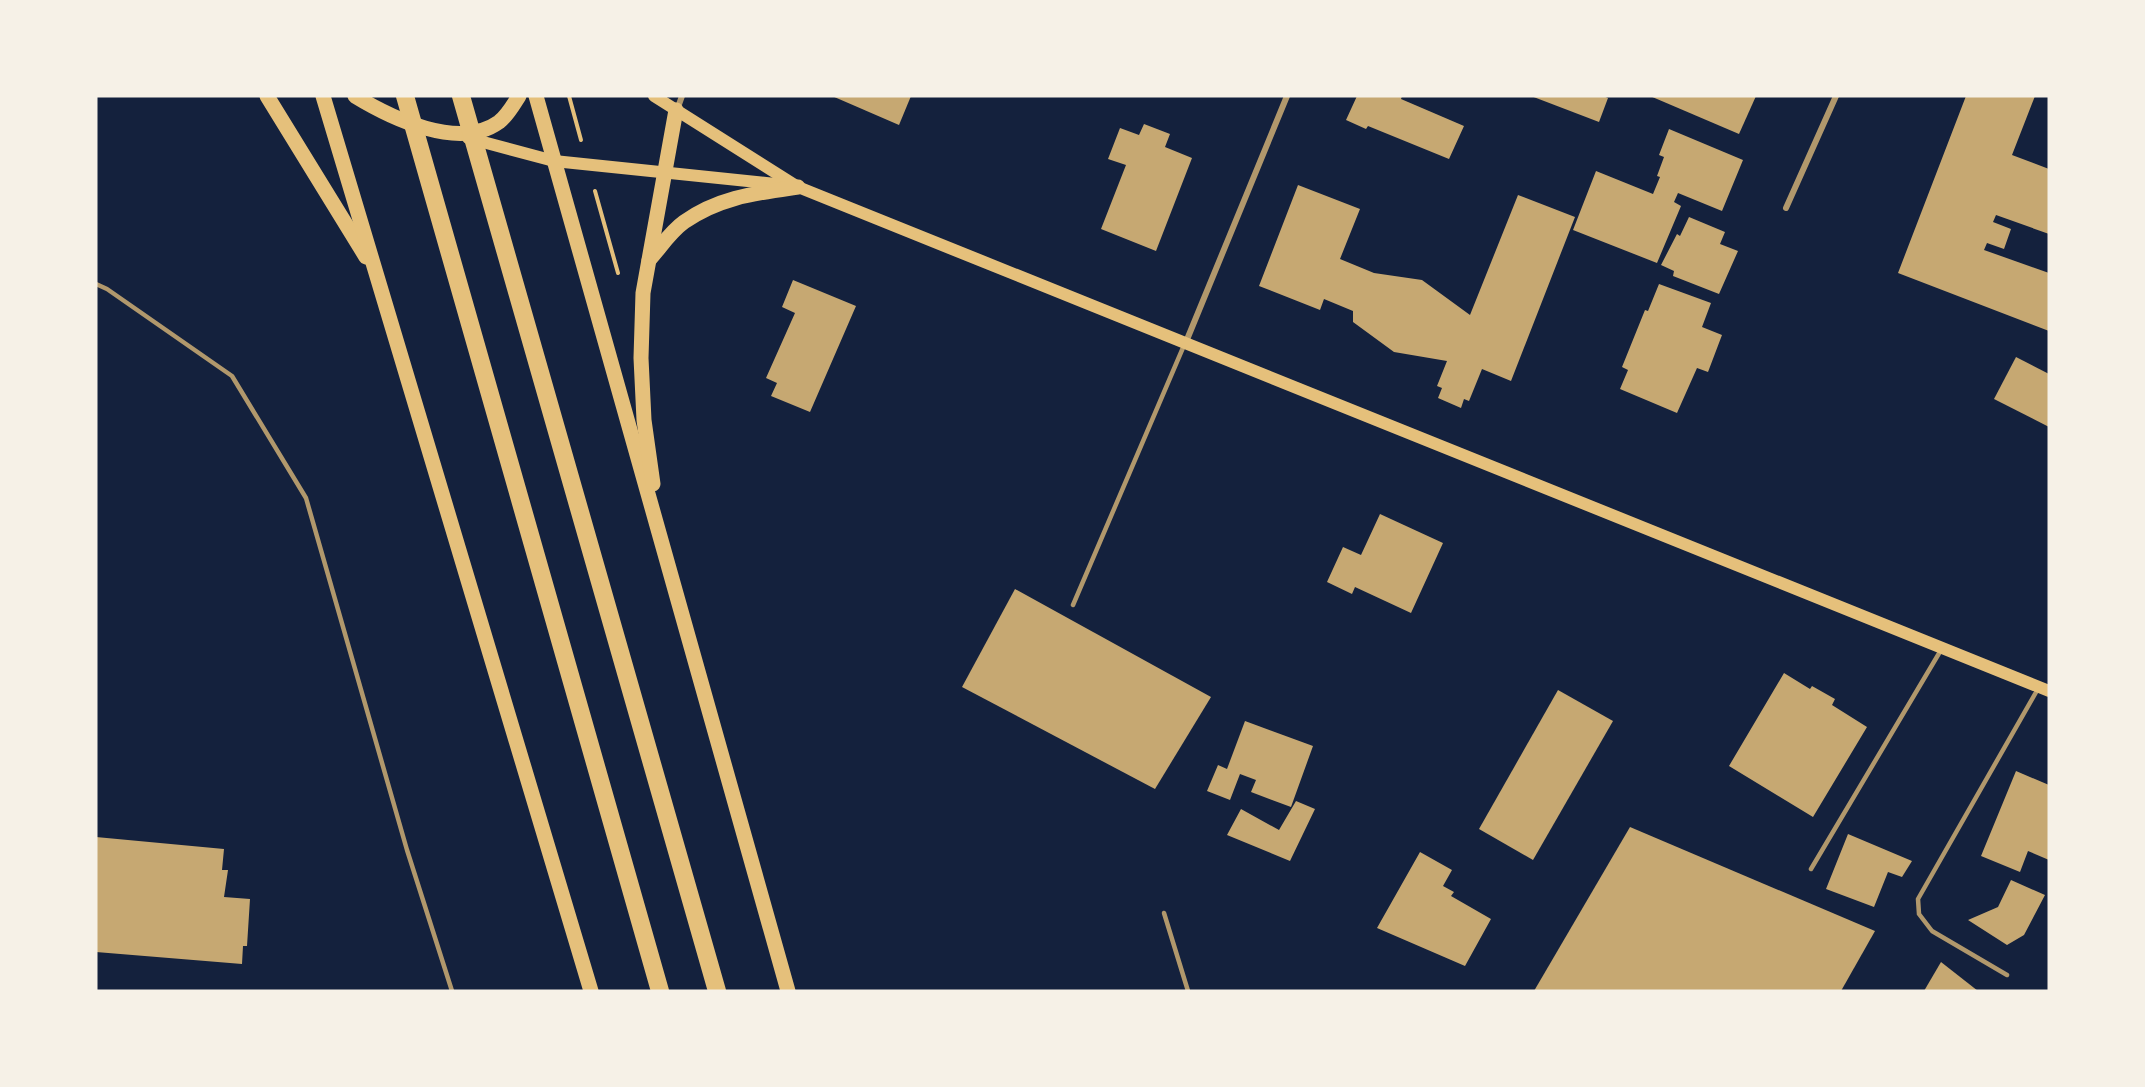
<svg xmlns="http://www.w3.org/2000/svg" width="2145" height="1087" font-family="'Asap Condensed',sans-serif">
<rect width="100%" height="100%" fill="#14213d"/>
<g fill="#c6a872">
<path d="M832 96H911L899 125Z"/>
<path d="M1357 96H1402L1401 99 1464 126 1449 159 1368 126 1366 129 1346 120Z"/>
<path d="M1531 96H1603L1608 98 1599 122Z"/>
<path d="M1650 96H1756L1739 134Z"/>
<path d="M1966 96H2035L2012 155 2049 169V234L1996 215 1993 222 2011 229 2004 249 1987 243 1984 250 2049 273V331L1898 273Z"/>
<path d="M1144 124 1170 134 1165 147 1192 158 1156 251 1101 229 1126 165 1108 159 1120 128 1139 135Z"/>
<path d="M1669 129 1743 160 1722 211 1678 193 1674 202 1681 206 1657 263 1573 230 1596 171 1653 194 1660 177 1657 176 1664 157 1659 155Z"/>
<path d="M1298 185 1360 209 1340 259 1374 273 1422 280 1470 315 1518 195 1575 217 1511 381 1482 369 1469 401 1464 399 1461 408 1438 398 1442 388 1437 386 1447 361 1394 352 1353 322V311L1324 299 1320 310 1259 286Z"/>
<path d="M1689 217 1725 232 1720 244 1738 251 1719 294 1673 276 1674 271 1661 265 1677 234 1680 236Z"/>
<path d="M793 280 856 306 810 412 771 396 777 383 766 378 795 313 782 307Z"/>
<path d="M1659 284 1711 303 1702 327 1722 335 1708 372 1697 368 1677 413 1620 389 1628 370 1622 367 1645 310 1648 311Z"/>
<path d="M2016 357 2049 374V427L1994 399Z"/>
<path d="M1380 514 1443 543 1411 613 1355 587 1352 594 1327 582 1343 547 1361 555Z"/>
<path d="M1015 589 1211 697 1155 789 962 687Z"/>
<path d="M1784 673 1810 689 1812 686 1835 699 1832 705 1867 727 1813 817 1729 766Z"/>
<path d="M1558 690 1613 721 1533 860 1479 829Z"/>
<path d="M1245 721 1313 746 1291 807 1251 792 1256 780 1240 774 1230 800 1207 791 1218 765 1227 769Z"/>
<path d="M2016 771 2049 785V860L2028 851 2020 872 1981 856Z"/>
<path d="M1296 801 1315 809 1290 861 1227 835 1241 809 1279 830Z"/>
<path d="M1630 827 1875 931 1841 991H1534Z"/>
<path d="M1848 834 1912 861 1902 877 1888 872 1874 907 1826 889Z"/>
<path d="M96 837 224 849 222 870H228L224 897 250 899 247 946H243L242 964 96 952Z"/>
<path d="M1420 852 1452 870 1443 886 1454 892 1451 896 1491 919 1465 966 1377 928Z"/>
<path d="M2011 880 2045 895 2024 935 2007 945 1968 920 1998 907Z"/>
<path d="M1941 962 1978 991H1924Z"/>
</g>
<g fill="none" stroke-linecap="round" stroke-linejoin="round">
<g stroke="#e5c07b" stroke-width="4">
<path d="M569 96 581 140"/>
<path d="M595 191 618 273"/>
</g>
<g stroke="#b1986c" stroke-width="4.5">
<path d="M96 284 107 289 232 376 306 498 407 850 452 991"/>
<path d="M1073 605 1185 343"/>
<path d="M1811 869 1941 650"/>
<path d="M1164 913 1188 991"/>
<path d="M2007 975 1932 931 1919 914 1918 899 2039 687"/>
</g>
<g stroke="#b1986c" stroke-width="6">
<path d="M677 110 682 96"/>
<path d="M1786 208 1836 96"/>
<path d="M1186 342 1287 96"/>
</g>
<g stroke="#e5c07b" stroke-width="12">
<path d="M654 96 798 187 2049 691"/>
<path d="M468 138 554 161 785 185"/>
</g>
<g stroke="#e5c07b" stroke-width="15">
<path d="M267 96 366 257"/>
<path d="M323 96 591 991"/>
<path d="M355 96C391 118 459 151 499 122 508 115 513 105 519 96"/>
<path d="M536 96 788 991"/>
<path d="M649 260C660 248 670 232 684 222 719 197 757 193 798 187"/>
<path d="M653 484 644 420 641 358 643 293 676 110"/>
</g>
<g stroke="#e5c07b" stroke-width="18">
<path d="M405 96 660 991"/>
<path d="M461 96 717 991"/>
</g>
</g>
<rect width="2145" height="1087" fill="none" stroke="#f6f1e7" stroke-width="195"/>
</svg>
